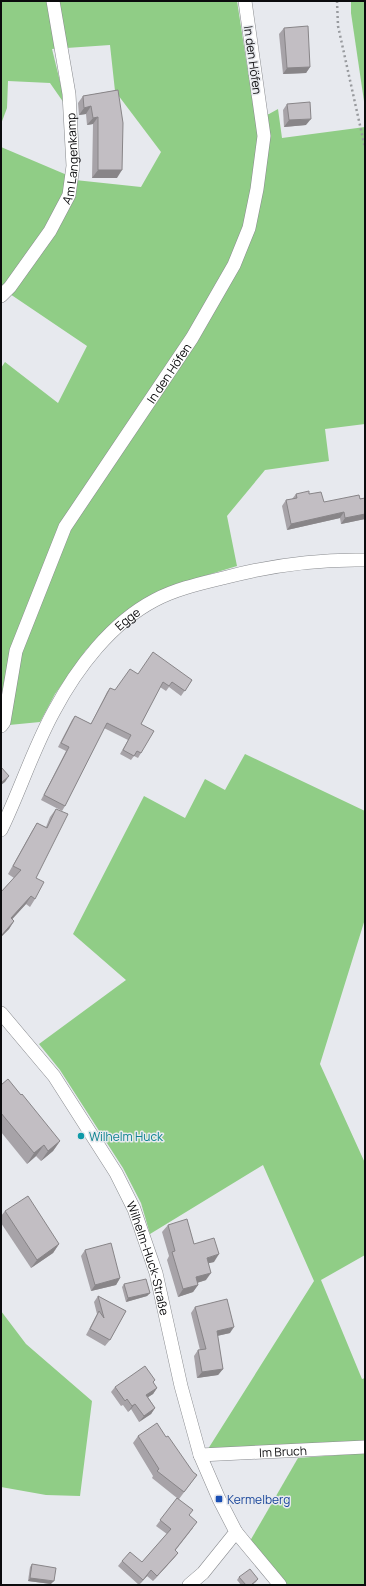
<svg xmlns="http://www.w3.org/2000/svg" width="366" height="1586" font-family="Manrope,sans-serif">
<rect width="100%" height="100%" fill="#e7e9ee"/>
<g fill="#90cd86">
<path d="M1 1H237L255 117 269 114 278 109 282 138 365 127V424L325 429 329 461 265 470 227 516 237 566 168 587 117 618 86 650 55 694 40 722 9 725 1 719V368L5 362 58 403 87 346 10 294 75 180 141 187 161 152 115 91 110 45 52 49 66 106 50 83 8 81 7 108 1 124Z"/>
<path d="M351 1H365V108L351 13Z"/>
<path d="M1 147 67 175 65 194 46 230 1 289Z"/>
<path d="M245 754 365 811V919L320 1064 365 1163V1255L321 1280 362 1379 365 1378V1442L208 1449 314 1281 263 1165 150 1234 141 1203 123 1168 60 1070 39 1044 126 980 73 934 144 796 185 818 205 779 225 790Z"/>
<path d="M1 1311 26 1344 92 1401 80 1496 46 1495 1 1487Z"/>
<path d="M365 1453V1585H283L250 1541 298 1458Z"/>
</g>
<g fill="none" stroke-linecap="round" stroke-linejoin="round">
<g stroke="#898b8f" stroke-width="14">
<g id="street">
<path id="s1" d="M1 296 10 287 50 231 69 195 73 166 69 94 53 1"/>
<path id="s2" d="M1 726 4 722 16 651 65 527 192 338 234 265 249 228 257 189 264 136 245 1"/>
<path id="s3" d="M1 830C20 791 33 749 54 711 77 668 111 623 155 600 178 588 203 583 227 577 273 565 318 559 365 560"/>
<path id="s4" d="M1 1013 54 1076 116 1173 134 1209 156 1273 181 1386 200 1455 219 1499 236 1532 203 1573 189 1585"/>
<path id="s5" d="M200 1455 365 1447"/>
<path d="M236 1532 280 1585"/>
</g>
</g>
<path stroke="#989a9e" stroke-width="2.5" stroke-dasharray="2 3" stroke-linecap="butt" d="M337 1 338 26 365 148"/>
<use href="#street" stroke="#fff" stroke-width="13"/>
</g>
<g fill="#a7a3a8">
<path d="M284 28 310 67 306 73 283 74 279 34Z"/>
<path d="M118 90 117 178H92L93 124 87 125 86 114 79 115 78 103 83 96Z"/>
<path d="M287 104 306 125 284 127 283 110Z"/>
<path d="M296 494H309L324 502 365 498V520V519L341 524 340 518 287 530 282 506 286 500 292 499Z"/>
<path d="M138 674 192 680 181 696 169 687 166 691 160 687 141 724V753L138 758 134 756 131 760 120 754 128 740 104 728 65 806 62 811 41 800 66 751 58 747 72 720 75 716 91 724 107 692 110 688 115 690Z"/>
<path d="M56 809 36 878 35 899 30 907 26 904 12 919 14 921 9 929 1 937V892L14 878 8 874 32 831 37 823 46 827 50 817Z"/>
<path d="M1 1085 60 1141 53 1151 41 1161 36 1156 27 1164 1 1132Z"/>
<path d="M5 1211 59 1244 53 1253 31 1268 1 1223V1216Z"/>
<path d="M168 1225 194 1244 214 1262 208 1263 206 1280 197 1283 198 1285 193 1292 178 1297 167 1260 169 1256 162 1232Z"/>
<path d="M85 1250 120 1278 116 1285 91 1291 81 1256Z"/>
<path d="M124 1284 150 1293 147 1296 126 1302 122 1287Z"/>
<path d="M98 1296 126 1311 110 1340 105 1346 86 1335 97 1314 94 1302Z"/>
<path d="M195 1307 230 1333 217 1336 223 1369 218 1375 197 1378 194 1356 198 1350H200L191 1313Z"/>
<path d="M153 1383 157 1388 153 1394 148 1397 155 1408 151 1414 139 1422 131 1409 128 1412 123 1405 121 1406 111 1392 115 1387Z"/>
<path d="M138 1436 166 1437 193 1472 197 1475 179 1499 189 1516 193 1528 175 1551 178 1553 174 1558 153 1581 147 1576 139 1585 118 1566 122 1561 142 1562 167 1534 156 1526 177 1498 152 1478 153 1476 133 1443Z"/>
<path d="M32 1564 51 1584 28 1581 30 1567Z"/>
<path d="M239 1577 258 1579 256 1582 252 1585H241L237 1580Z"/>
</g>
<g fill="#888588">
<path d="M310 67 306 73 283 74 287 68Z"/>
<path d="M91 106 86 114 79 115 84 108Z"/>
<path d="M98 117 93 124 87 125 93 118Z"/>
<path d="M311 119 306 125 284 127 289 120Z"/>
<path d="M98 170H122L117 178H92Z"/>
<path d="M344 512 340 518 287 530 291 524Z"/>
<path d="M365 514V519L341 524 345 518Z"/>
<path d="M9 776 5 782 1 785V783Z"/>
<path d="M31 896 26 904 6 926 11 918Z"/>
<path d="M14 921 9 929 1 937V936Z"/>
<path d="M60 1141 53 1151 41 1161 48 1151Z"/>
<path d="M44 1145 36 1156 27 1164 34 1153Z"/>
<path d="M59 1244 53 1253 31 1268 37 1260Z"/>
<path d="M219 1254 214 1262 201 1265 207 1258Z"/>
<path d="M211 1273 206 1280 190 1285 196 1277Z"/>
<path d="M120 1278 116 1285 91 1291 95 1285Z"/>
<path d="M198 1285 193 1292 178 1297 183 1289Z"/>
<path d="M150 1293 147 1296 126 1302 128 1298Z"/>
<path d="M234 1327 230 1333 212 1337 217 1331Z"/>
<path d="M223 1369 218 1375 197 1378 202 1372Z"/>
<path d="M157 1388 153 1394 142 1401 146 1395Z"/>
<path d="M135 1404 131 1409 128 1412 132 1406Z"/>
<path d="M155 1408 151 1414 139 1422 144 1416Z"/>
<path d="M178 1553 174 1558 153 1581 157 1576Z"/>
<path d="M151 1570 147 1576 139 1585Z"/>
<path d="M30 1578 54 1581 51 1584 28 1581Z"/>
</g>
<g fill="#c2bec3" stroke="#888588">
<path d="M308 26 310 67 287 68 284 28Z"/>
<path d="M118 90 123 123 122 170H98V117L93 118 91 106 84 108 83 96Z"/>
<path d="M310 102 311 119 289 120 287 104Z"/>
<path d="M309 491V494L321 492 324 502 359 495 360 499 365 498V514L345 518 344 512 291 524 286 500 297 498 296 494Z"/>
<path d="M153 652 192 680 185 691 172 682 169 686 163 682 141 724 154 731 141 753 137 751 134 756 123 750 131 735 107 723 65 806 44 795 69 747 61 743 75 716 91 724 110 688 115 690 130 669 138 674Z"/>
<path d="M1 767 9 776 1 783Z"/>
<path d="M56 809 68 814 36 878 44 882 35 899 31 896 11 918 14 921 1 936V892L21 870 13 866 37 823 47 828Z"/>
<path d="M8 1079 21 1095 22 1094 60 1141 48 1151 44 1145 34 1153 1 1113V1085Z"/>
<path d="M28 1196 59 1244 37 1260 5 1211Z"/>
<path d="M187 1219 194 1244 214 1238 219 1254 207 1258 211 1273 196 1277 198 1285 183 1289 172 1252 175 1251 168 1225Z"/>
<path d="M111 1243 120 1278 95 1285 85 1250Z"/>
<path d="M146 1279 150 1293 128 1298 124 1284Z"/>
<path d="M98 1296 126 1311 110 1340 90 1329 99 1311 104 1318Z"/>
<path d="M227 1299 234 1327 217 1331 223 1369 202 1372 198 1350 206 1349 195 1307Z"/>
<path d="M145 1366 155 1380 153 1382 157 1388 146 1395 155 1408 144 1416 135 1404 132 1406 127 1399 125 1401 115 1387Z"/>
<path d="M157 1423 166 1437 168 1436 193 1472 197 1475 184 1492 157 1471 159 1469 138 1436Z"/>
<path d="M177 1498 193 1510 189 1515 197 1522 175 1550 178 1553 157 1576 151 1570 143 1580 122 1561 130 1552 142 1562 171 1529 160 1520Z"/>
<path d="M32 1564 56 1568 54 1581 30 1578Z"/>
<path d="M250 1569 258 1579 251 1585H246L239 1577Z"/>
</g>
<circle fill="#0f9aa8" stroke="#e7e9ee" stroke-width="1.5" cx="81" cy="1136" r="4"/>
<rect fill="#1a4fb4" stroke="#e7e9ee" stroke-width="1.5" x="215" y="1495" width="8" height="8" rx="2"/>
<g text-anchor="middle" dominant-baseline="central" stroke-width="3" stroke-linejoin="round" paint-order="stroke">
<g font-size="12" fill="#0b0b0d" stroke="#e7e9ee">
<text transform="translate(253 60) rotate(82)">In den Höfen</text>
<text stroke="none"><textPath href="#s1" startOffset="159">Am Langenkamp</textPath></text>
<text stroke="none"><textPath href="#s2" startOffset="396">In den Höfen</textPath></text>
<text stroke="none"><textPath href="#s3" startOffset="249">Egge</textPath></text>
<text stroke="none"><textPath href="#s4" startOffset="289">Wilhelm-Huck-Straße</textPath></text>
<text stroke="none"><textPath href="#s5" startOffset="83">Im Bruch</textPath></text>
</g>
<g font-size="12" fill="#0d838f" stroke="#e7e9ee" text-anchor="start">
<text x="89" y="1136">Wilhelm Huck</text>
</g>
<g font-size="12" fill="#164399" stroke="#e7e9ee" text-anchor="start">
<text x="227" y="1499">Kermelberg</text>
</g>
</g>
<rect width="366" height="1586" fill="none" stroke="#0b0b0d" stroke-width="4"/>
</svg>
